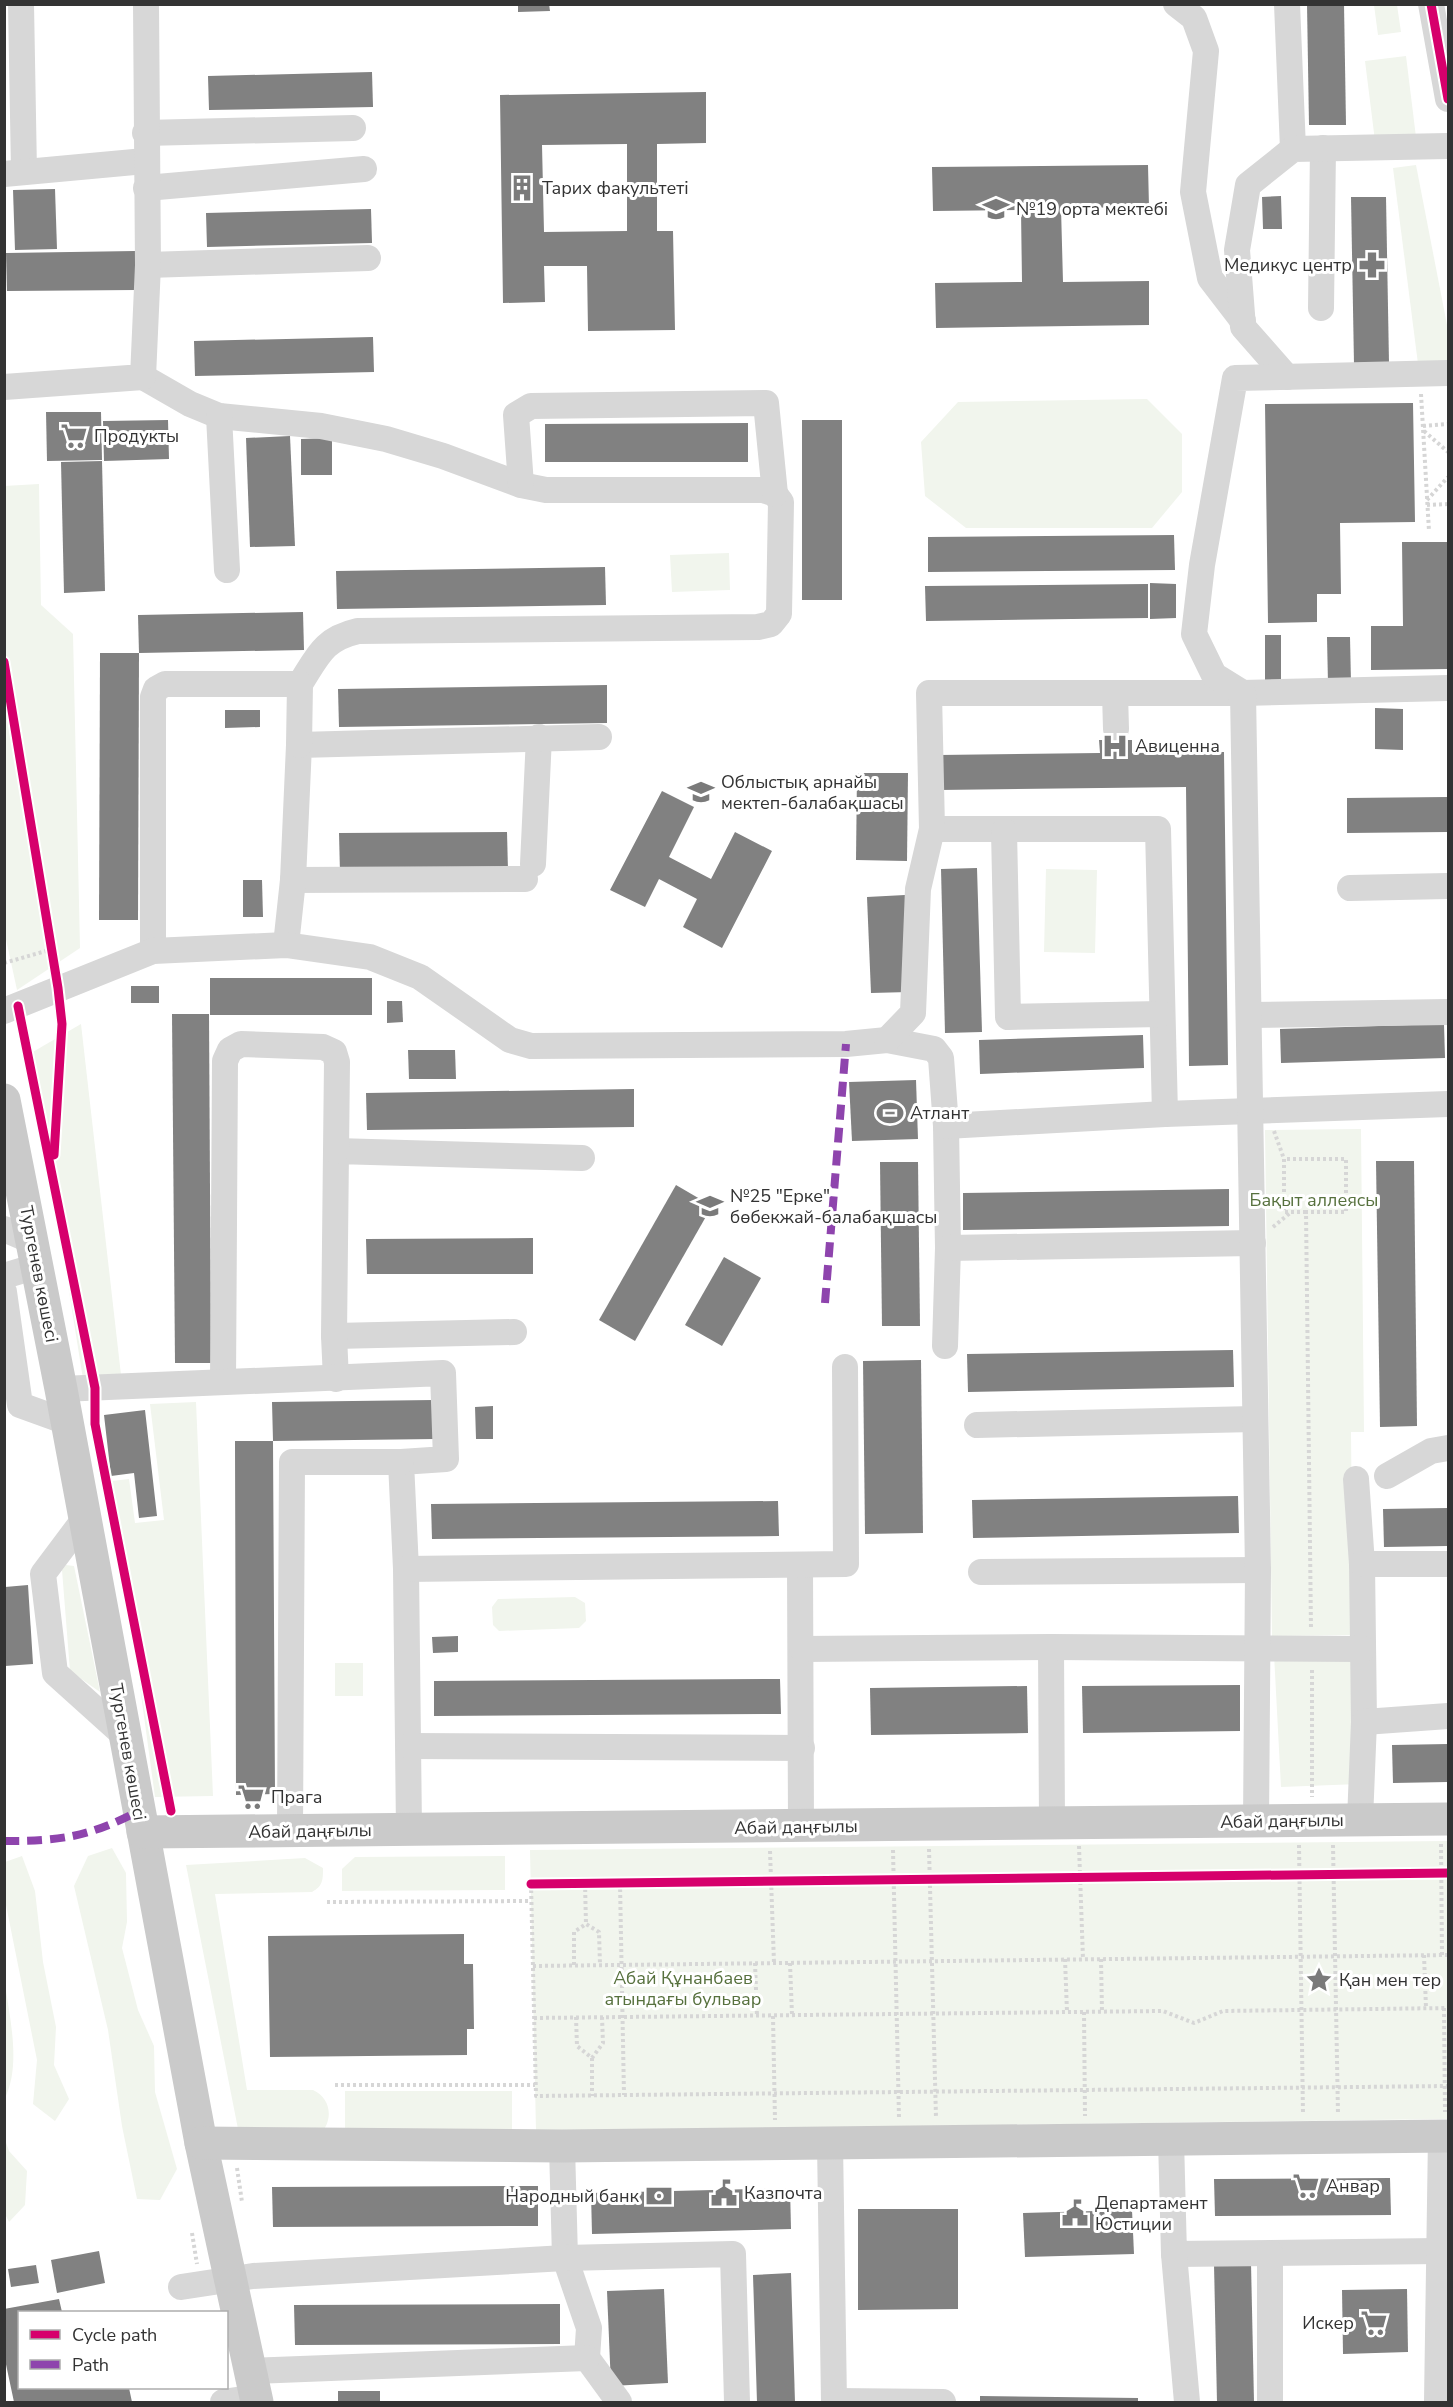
<svg xmlns="http://www.w3.org/2000/svg" width="1453" height="2407" font-family="'Nunito Sans',sans-serif">
<rect width="100%" height="100%" fill="#fff"/>
<g fill="#f1f5ed">
<path d="M1374 5H1397L1401 32 1378 35Z"/>
<path d="M1406 56 1416 137 1375 141 1365 61Z"/>
<path d="M1416 165 1448 330V360L1418 364 1393 168Z"/>
<path d="M1147 399 1182 434V492L1152 528H966L925 496 921 442 958 402Z"/>
<path d="M39 484 41 605 73 634 80 948 17 990 4 930V486Z"/>
<path d="M729 553 730 590 672 592 670 555Z"/>
<path d="M1046 869 1097 870 1095 953 1044 952Z"/>
<path d="M81 1024 121 1375 83 1379 31 1053Z"/>
<path d="M1361 1129 1364 1432H1351L1353 1635 1272 1636 1265 1130Z"/>
<path d="M196 1402 213 1796 155 1797 112 1481 129 1479 135 1523 164 1520 150 1404Z"/>
<path d="M66 1565 74 1566 100 1692 70 1671 62 1570Z"/>
<path d="M575 1597 585 1603 586 1621 579 1628 499 1631 493 1625 492 1607 498 1599Z"/>
<path d="M1274 1654 1340 1655 1359 1665V1784L1281 1787Z"/>
<rect x="335" y="1663" width="28" height="33"/>
<path d="M1448 1841V2119L536 2131 530 1850Z"/>
<path d="M112 1848 126 1873 127 1922 122 1948 138 2010 154 2046 155 2092 177 2169 160 2200 137 2199 122 2126 108 2030 74 1886 88 1856Z"/>
<path d="M22 1856 35 1891 43 1962 56 2027 54 2065 69 2099 55 2121 33 2104 37 2060 5 1900V1862Z"/>
<path d="M505 1856V1890L342 1891V1869L355 1857Z"/>
<path d="M305 1858 323 1868C323 1880 323 1886 312 1892L215 1894 247 2090H313C331 2098 334 2120 320 2134H239L186 1865Z"/>
<path d="M5 1984C10 2019 21 2065 5 2098Z"/>
<rect x="345" y="2091" width="167" height="42"/>
<path d="M4 2137 9 2151 27 2171 25 2205 9 2222 5 2214Z"/>
</g>
<g fill="#818181" fill-rule="evenodd">
<path d="M518 4H549L550 11 518 12Z"/>
<path d="M1307 4H1344L1346 125H1309Z"/>
<path d="M372 72 373 107 209 110 208 76Z"/>
<path d="M706 92V143L657 144V231H673L675 330 588 331 587 266H544L545 302 503 303 500 95ZM627 144V231L544 232 542 145Z"/>
<path d="M1148 165 1149 207 1061 208 1063 282 1149 281V325L936 328 935 283 1022 282 1021 210 933 211 932 167Z"/>
<path d="M55 189 57 249 15 250 13 190Z"/>
<path d="M1281 196 1282 229H1263L1262 197Z"/>
<path d="M1351 197H1386L1389 363 1354 364Z"/>
<path d="M371 209 372 243 207 247 206 213Z"/>
<path d="M135 251 136 290 7 291 6 253Z"/>
<path d="M373 337 374 372 195 376 194 341Z"/>
<path d="M1413 403 1415 522 1340 523 1341 594H1317V622L1268 623 1265 404Z"/>
<path d="M46 412H101L102 460 47 461Z"/>
<path d="M168 420 169 459 104 461 103 421Z"/>
<rect x="802" y="420" width="40" height="180"/>
<path d="M748 423V462H545V424Z"/>
<path d="M290 436 295 546 250 547 246 438Z"/>
<path d="M332 438V475H301V439Z"/>
<path d="M102 461 105 591 64 593 61 462Z"/>
<path d="M1174 535 1175 570 928 572V537Z"/>
<path d="M1402 542H1448V669L1371 670V626H1403Z"/>
<path d="M605 567 606 605 337 609 336 571Z"/>
<path d="M1150 583 1176 584V618L1150 619Z"/>
<path d="M1148 584V618L926 621 925 586Z"/>
<path d="M303 612 304 650 139 653 138 615Z"/>
<rect x="1265" y="635" width="16" height="45"/>
<path d="M1327 637H1350L1351 683 1328 684Z"/>
<path d="M100 653H139L138 920H99Z"/>
<path d="M607 685V723L339 727 338 689Z"/>
<path d="M1375 708 1403 709V750L1375 749Z"/>
<path d="M225 710H260V727L225 728Z"/>
<path d="M1099 740H1132V753L1224 752 1228 1065 1189 1066 1186 787 939 790V755L1100 753Z"/>
<path d="M857 773H908L907 861 856 860Z"/>
<path d="M662 791 694 807 669 857 711 879 735 832 772 851 722 948 683 927 697 899 659 879 645 907 610 890Z"/>
<path d="M1448 797V832L1347 833V798Z"/>
<path d="M507 832 508 871 340 873 339 833Z"/>
<path d="M977 868 982 1032 945 1033 941 869Z"/>
<path d="M243 880H262L263 917H243Z"/>
<path d="M905 895 909 992 871 993 867 897Z"/>
<rect x="210" y="978" width="162" height="37"/>
<rect x="131" y="986" width="28" height="17"/>
<path d="M387 1001H402L403 1022 387 1023Z"/>
<path d="M172 1014H209L211 1363H175Z"/>
<path d="M1444 1024 1445 1058 1281 1063 1280 1029Z"/>
<path d="M1143 1035 1144 1068 980 1074 979 1040Z"/>
<path d="M408 1050H455L456 1079H409Z"/>
<path d="M916 1080 918 1139 852 1141 849 1082Z"/>
<path d="M634 1089V1127L367 1130 366 1093Z"/>
<path d="M1376 1161H1414L1417 1426 1380 1427Z"/>
<path d="M880 1162H918L920 1326H882Z"/>
<path d="M676 1185 712 1206 635 1341 599 1320Z"/>
<path d="M1229 1189V1226L963 1230V1193Z"/>
<path d="M533 1238V1274H367L366 1239Z"/>
<path d="M724 1257 761 1278 722 1346 685 1325Z"/>
<path d="M1233 1350 1234 1387 968 1392 967 1354Z"/>
<path d="M921 1360 923 1533 865 1534 863 1361Z"/>
<path d="M434 1400 435 1439 273 1441 275 1794 236 1795 235 1441H273L272 1402Z"/>
<path d="M493 1406V1439H476L475 1407Z"/>
<path d="M145 1410 157 1516 139 1518 134 1473 111 1476 104 1415Z"/>
<path d="M1238 1496 1239 1533 973 1538 972 1500Z"/>
<path d="M778 1501 779 1536 432 1539 431 1504Z"/>
<path d="M1448 1508V1546L1384 1547 1383 1509Z"/>
<path d="M28 1585 33 1664 5 1666V1587Z"/>
<path d="M458 1636V1652L433 1653 432 1637Z"/>
<path d="M780 1679 781 1714 434 1716V1681Z"/>
<path d="M1240 1685V1731L1083 1733 1082 1686Z"/>
<path d="M1027 1686 1028 1733 871 1735 870 1688Z"/>
<path d="M1448 1744V1782L1393 1783 1392 1745Z"/>
<path d="M464 1934V1964H473L474 2029H467V2055L270 2057 268 1936Z"/>
<path d="M1390 2178 1391 2215 1215 2216 1214 2179Z"/>
<path d="M538 2186V2226L273 2227 272 2187Z"/>
<path d="M790 2188 791 2229 592 2234 591 2193Z"/>
<path d="M858 2209H958V2309L858 2310Z"/>
<path d="M1132 2210 1134 2254 1025 2257 1023 2213Z"/>
<path d="M99 2251 105 2283 57 2293 51 2260Z"/>
<path d="M1251 2263 1254 2402H1217L1214 2264Z"/>
<path d="M36 2265 39 2283 11 2287 8 2269Z"/>
<path d="M791 2273 795 2402H757L753 2275Z"/>
<path d="M664 2289 668 2383 611 2386 607 2291Z"/>
<path d="M1407 2289 1408 2352 1343 2354 1342 2290Z"/>
<path d="M59 2299 62 2312H20V2388H129L132 2402H14L4 2355V2309Z"/>
<path d="M560 2304V2344L295 2345 294 2305Z"/>
<rect x="338" y="2391" width="42" height="11"/>
<path d="M980 2396 1138 2398V2402H980Z"/>
</g>
<g fill="none" stroke-linecap="round" stroke-linejoin="round">
<g stroke="#d6d6d6" stroke-width="4" stroke-dasharray="3 3" stroke-linecap="butt">
<path d="M1421 394 1429 531"/>
<path d="M1423 426 1448 424"/>
<path d="M1424 431 1448 452"/>
<path d="M1427 500 1448 477"/>
<path d="M1427 505 1448 504"/>
<path d="M4 963 53 949"/>
<path d="M1274 1131 1284 1159"/>
<path d="M1306 1212H1284V1159H1346V1212H1306L1311 1629"/>
<path d="M1273 1227 1290 1213"/>
<path d="M1312 1670V1797"/>
<path d="M1441 1844 1442 1955"/>
<path d="M1299 1845 1303 2114"/>
<path d="M1333 1845 1338 2114"/>
<path d="M1079 1846 1083 1959"/>
<path d="M929 1849 936 2118"/>
<path d="M893 1850 899 2118"/>
<path d="M770 1851 774 1963"/>
<path d="M585 1883 586 1924"/>
<path d="M620 1883 624 2095"/>
<path d="M531 1884 536 2096 1448 2086"/>
<path d="M327 1902 531 1901"/>
<path d="M1424 1955 1426 2008"/>
<path d="M1065 1959 1067 2012"/>
<path d="M1101 1959 1102 2012"/>
<path d="M755 1963 757 2016"/>
<path d="M790 1963 792 2015"/>
<path d="M574 1965V1932L586 1924 599 1932 600 1965"/>
<path d="M533 1966 1448 1955"/>
<path d="M1444 2008 1445 2112"/>
<path d="M1084 2012 1085 2116"/>
<path d="M773 2016 775 2120"/>
<path d="M576 2017 577 2046 592 2058 603 2043 602 2017"/>
<path d="M534 2018 1163 2011 1194 2023 1223 2011 1448 2008"/>
<path d="M592 2058V2096"/>
<path d="M335 2085H535"/>
<path d="M237 2168 242 2202"/>
<path d="M192 2233 197 2264"/>
</g>
<g stroke="#d7d7d7" stroke-width="26">
<path d="M21 4 24 172"/>
<path d="M1176 4 1194 18 1206 51 1193 192 1210 278 1243 321"/>
<path d="M1287 4 1293 149"/>
<path d="M1431 4 1448 99"/>
<path d="M145 133 353 128"/>
<path d="M4 174 145 161"/>
<path d="M146 188 364 169"/>
<path d="M148 265 368 258"/>
<path d="M1321 308 1323 148"/>
<path d="M143 377 190 404 219 416 321 426 386 439 443 456 521 485 546 490H763L775 494 781 502 779 614 771 624 758 627 358 631C323 639 318 656 300 684"/>
<path d="M1287 377 1243 327 1237 250 1248 185 1293 149 1448 146"/>
<path d="M4 387 143 377 148 265 146 4"/>
<path d="M219 416 227 570"/>
<path d="M521 485 516 415 531 406 766 403 775 494"/>
<path d="M1115 693 1116 729"/>
<path d="M932 829H1158L1165 1114"/>
<path d="M1004 831 1008 1017 1161 1014"/>
<path d="M533 864 539 737"/>
<path d="M293 880 525 879"/>
<path d="M1350 888 1448 886"/>
<path d="M286 945 293 880 299 745 599 737"/>
<path d="M153 951V697L156 689 165 684H300L299 745"/>
<path d="M4 1011 153 951 286 945 370 957 420 977 510 1040 531 1046 846 1044 887 1040 934 1049 941 1058 946 1126 948 1248 945 1346"/>
<path d="M1249 1015 1448 1012"/>
<path d="M887 1040 913 1013 918 889 932 829 929 693H1243L1448 688"/>
<path d="M946 1126 1165 1114 1448 1104"/>
<path d="M4 1229 32 1241"/>
<path d="M948 1248 1253 1243"/>
<path d="M4 1276 37 1266"/>
<path d="M4 1292 20 1405 67 1422"/>
<path d="M334 1336 514 1332"/>
<path d="M336 1379 334 1336 336 1151 582 1158"/>
<path d="M223 1382 225 1061 230 1050 241 1044 323 1047 334 1052 337 1062 336 1151"/>
<path d="M61 1389 443 1373 446 1459 401 1462 406 1569 409 1830"/>
<path d="M977 1425 1255 1419"/>
<path d="M1387 1476 1431 1451 1448 1448"/>
<path d="M1356 1479 1362 1564 1364 1722 1360 1820"/>
<path d="M85 1518 43 1574 55 1673 125 1736"/>
<path d="M1362 1564H1448"/>
<path d="M800 1565 801 1827"/>
<path d="M406 1569 846 1564 845 1367"/>
<path d="M981 1572 1258 1570"/>
<path d="M1051 1647 1052 1824"/>
<path d="M802 1649 1051 1647 1363 1649"/>
<path d="M1364 1722 1448 1716"/>
<path d="M409 1746 802 1748"/>
<path d="M1256 1823 1258 1570 1243 693 1214 675 1194 634 1202 565 1235 378 1448 373"/>
<path d="M290 1831 292 1462H401"/>
<path d="M1171 2139 1174 2254 1439 2251"/>
<path d="M830 2143 834 2402"/>
<path d="M562 2146 565 2258 589 2328 587 2358 619 2402"/>
<path d="M1270 2253V2402"/>
<path d="M1174 2254 1187 2402"/>
<path d="M181 2287 253 2276 565 2258 733 2254 737 2402"/>
<path d="M251 2371 587 2358"/>
<path d="M834 2401 943 2402"/>
<path d="M223 2402 256 2397"/>
<path d="M1437 2402 1441 2136"/>
</g>
<g stroke="#cacaca" stroke-width="33">
<path d="M4 1100 61 1389 201 2143 257 2402"/>
<path d="M143 1832 1448 1819"/>
<path d="M201 2143 562 2146 1448 2136"/>
</g>
<g stroke="#8e44ad" stroke-width="8" stroke-dasharray="15 8" stroke-linecap="butt">
<path d="M825 1303 846 1044"/>
<path d="M4 1841C61 1841 88 1837 139 1811"/>
</g>
<g stroke="#fff" stroke-width="13">
<g id="cycleway">
<path d="M1431 4 1448 99"/>
<path d="M4 662 58 988 62 1024 54 1155"/>
<path d="M18 1006 95 1388V1424L171 1811"/>
<path d="M531 1884 1448 1873"/>
</g>
</g>
<use href="#cycleway" stroke="#d6006c" stroke-width="9"/>
</g>
<defs>
<g id="building-bare" transform="scale(2.07)"><path d="M-4-6H4V6H1V3H-1V6H-4ZM-2.5-4.3h1.7v1.8h-1.7ZM.8-4.3h1.7v1.8H.8ZM-2.5-1h1.7V.8h-1.7ZM.8-1h1.7V.8H.8Z" fill="#7a7a7a" stroke="#fff" stroke-width="2.5" paint-order="stroke"/></g>
<g id="school-bare" transform="scale(2.07)"><path d="M0-5L7-2L0 1L-7-2ZM-4 1L0 2.5L4 1V4Q0 6-4 4Z" fill="#7a7a7a" stroke="#fff" stroke-width="2.5" paint-order="stroke"/></g>
<g id="pharmacy-bare" transform="scale(2.07)"><path d="M-2-6h4v4h4v4h-4v4h-4v-4h-4v-4h4Z" fill="#7a7a7a" stroke="#fff" stroke-width="2.5" paint-order="stroke"/></g>
<g id="supermarket-bare" transform="scale(2.07)"><path d="M-6-5.5h2.5l.6 2H6L4.5 2H-2.5L-4.4-4H-6ZM-1.5 3.2a1.3 1.3 0 1 0 .1 0ZM3 3.2a1.3 1.3 0 1 0 .1 0Z" fill="#7a7a7a" stroke="#fff" stroke-width="2.5" paint-order="stroke"/></g>
<g id="hospital-bare" transform="scale(2.07)"><path d="M-5-5h3v3.5h4V-5h3V5h-3V1.5h-4V5h-3Z" fill="#7a7a7a" stroke="#fff" stroke-width="2.5" paint-order="stroke"/></g>
<g id="stadium-bare" transform="scale(2.07)"><path d="M0-5a6.5 5 0 1 0 0 10a6.5 5 0 1 0 0-10ZM-3.5-1.8h7v3.6h-7Z" fill="#7a7a7a" stroke="#fff" stroke-width="2.5" paint-order="stroke"/></g>
<g id="sight-bare" transform="scale(2.07)"><path d="M0-6L1.8-2.2L6-1.7L2.9 1.2L3.7 5.4L0 3.3L-3.7 5.4L-2.9 1.2L-6-1.7L-1.8-2.2Z" fill="#7a7a7a" stroke="#fff" stroke-width="2.5" paint-order="stroke"/></g>
<g id="civic-bare" transform="scale(2.07)"><path d="M-.6-6.5H3V-4.5H.6V-3L4-1V1h2V6H-6V1h2V-1L-.6-3ZM-1.2 2.5V6h2.4V2.5Z" fill="#7a7a7a" stroke="#fff" stroke-width="2.5" paint-order="stroke"/></g>
<g id="bank-bare" transform="scale(2.07)"><path d="M-6-4H6V4H-6ZM0-2.3a2.3 2.3 0 1 0 0 4.6a2.3 2.3 0 1 0 0-4.6Z" fill="#7a7a7a" stroke="#fff" stroke-width="2.5" paint-order="stroke"/></g>
</defs>
<g fill-rule="evenodd">
<use href="#building-bare" x="522" y="188"/>
<use href="#school-bare" x="996" y="209"/>
<use href="#pharmacy-bare" x="1372" y="265"/>
<use href="#supermarket-bare" x="74" y="436"/>
<use href="#hospital-bare" x="1115" y="746"/>
<use href="#school-bare" x="701" y="792"/>
<use href="#stadium-bare" x="890" y="1113"/>
<use href="#school-bare" x="710" y="1206"/>
<use href="#supermarket-bare" x="251" y="1797"/>
<use href="#sight-bare" x="1319" y="1980"/>
<use href="#supermarket-bare" x="1306" y="2186"/>
<use href="#civic-bare" x="724" y="2193"/>
<use href="#bank-bare" x="659" y="2196"/>
<use href="#civic-bare" x="1075" y="2213"/>
<use href="#supermarket-bare" x="1374" y="2323"/>
</g>
<g text-anchor="middle" dominant-baseline="central" stroke-width="6" stroke-linejoin="round" paint-order="stroke">
<g font-size="18" fill="#333" stroke="#fff" text-anchor="start">
<text x="542" y="188">Тарих факультеті</text>
<text x="1016" y="209">№19 орта мектебі</text>
<text x="1352" y="265" text-anchor="end">Медикус центр</text>
<text x="94" y="436">Продукты</text>
<text x="1135" y="746">Авиценна</text>
<text x="721" y="782">Облыстық арнайы<tspan x="721" dy="21">мектеп-балабақшасы</tspan></text>
<text x="910" y="1113">Атлант</text>
<text x="730" y="1196">№25 "Ерке"<tspan x="730" dy="21">бөбекжай-балабақшасы</tspan></text>
<text x="271" y="1797">Прага</text>
<text x="1339" y="1980">Қан мен тер</text>
<text x="1326" y="2186">Анвар</text>
<text x="744" y="2193">Казпочта</text>
<text x="639" y="2196" text-anchor="end">Народный банк</text>
<text x="1095" y="2203">Департамент<tspan x="1095" dy="21">Юстиции</tspan></text>
<text x="1354" y="2323" text-anchor="end">Искер</text>
</g>
<g font-size="18" fill="#57713e" stroke="#fff">
<text x="1314" y="1200">Бақыт аллеясы</text>
<text x="683" y="1978">Абай Құнанбаев<tspan x="683" dy="21">атындағы бульвар</tspan></text>
</g>
<g font-size="18" fill="#333" stroke="#fff">
<text transform="translate(39 1274) rotate(79)">Тургенев көшесі</text>
<text transform="translate(128 1752) rotate(80)">Тургенев көшесі</text>
<text transform="translate(1282 1821) rotate(-1)">Абай даңғылы</text>
<text transform="translate(796 1827) rotate(-1)">Абай даңғылы</text>
<text transform="translate(310 1831) rotate(-1)">Абай даңғылы</text>
</g>
</g>
<rect width="1453" height="2407" fill="none" stroke="#333333" stroke-width="12"/>
<rect x="18" y="2311" width="210" height="78" fill="#ffffff" stroke="#adadad" stroke-width="1.5"/>
<rect x="30" y="2330" width="30" height="9" fill="#d6006c" stroke="#adadad" stroke-width="1.5"/>
<text x="72" y="2341" font-size="18" fill="#333333">Cycle path</text>
<rect x="30" y="2360" width="30" height="9" fill="#8e44ad" stroke="#adadad" stroke-width="1.5"/>
<text x="72" y="2371" font-size="18" fill="#333333">Path</text>
</svg>
